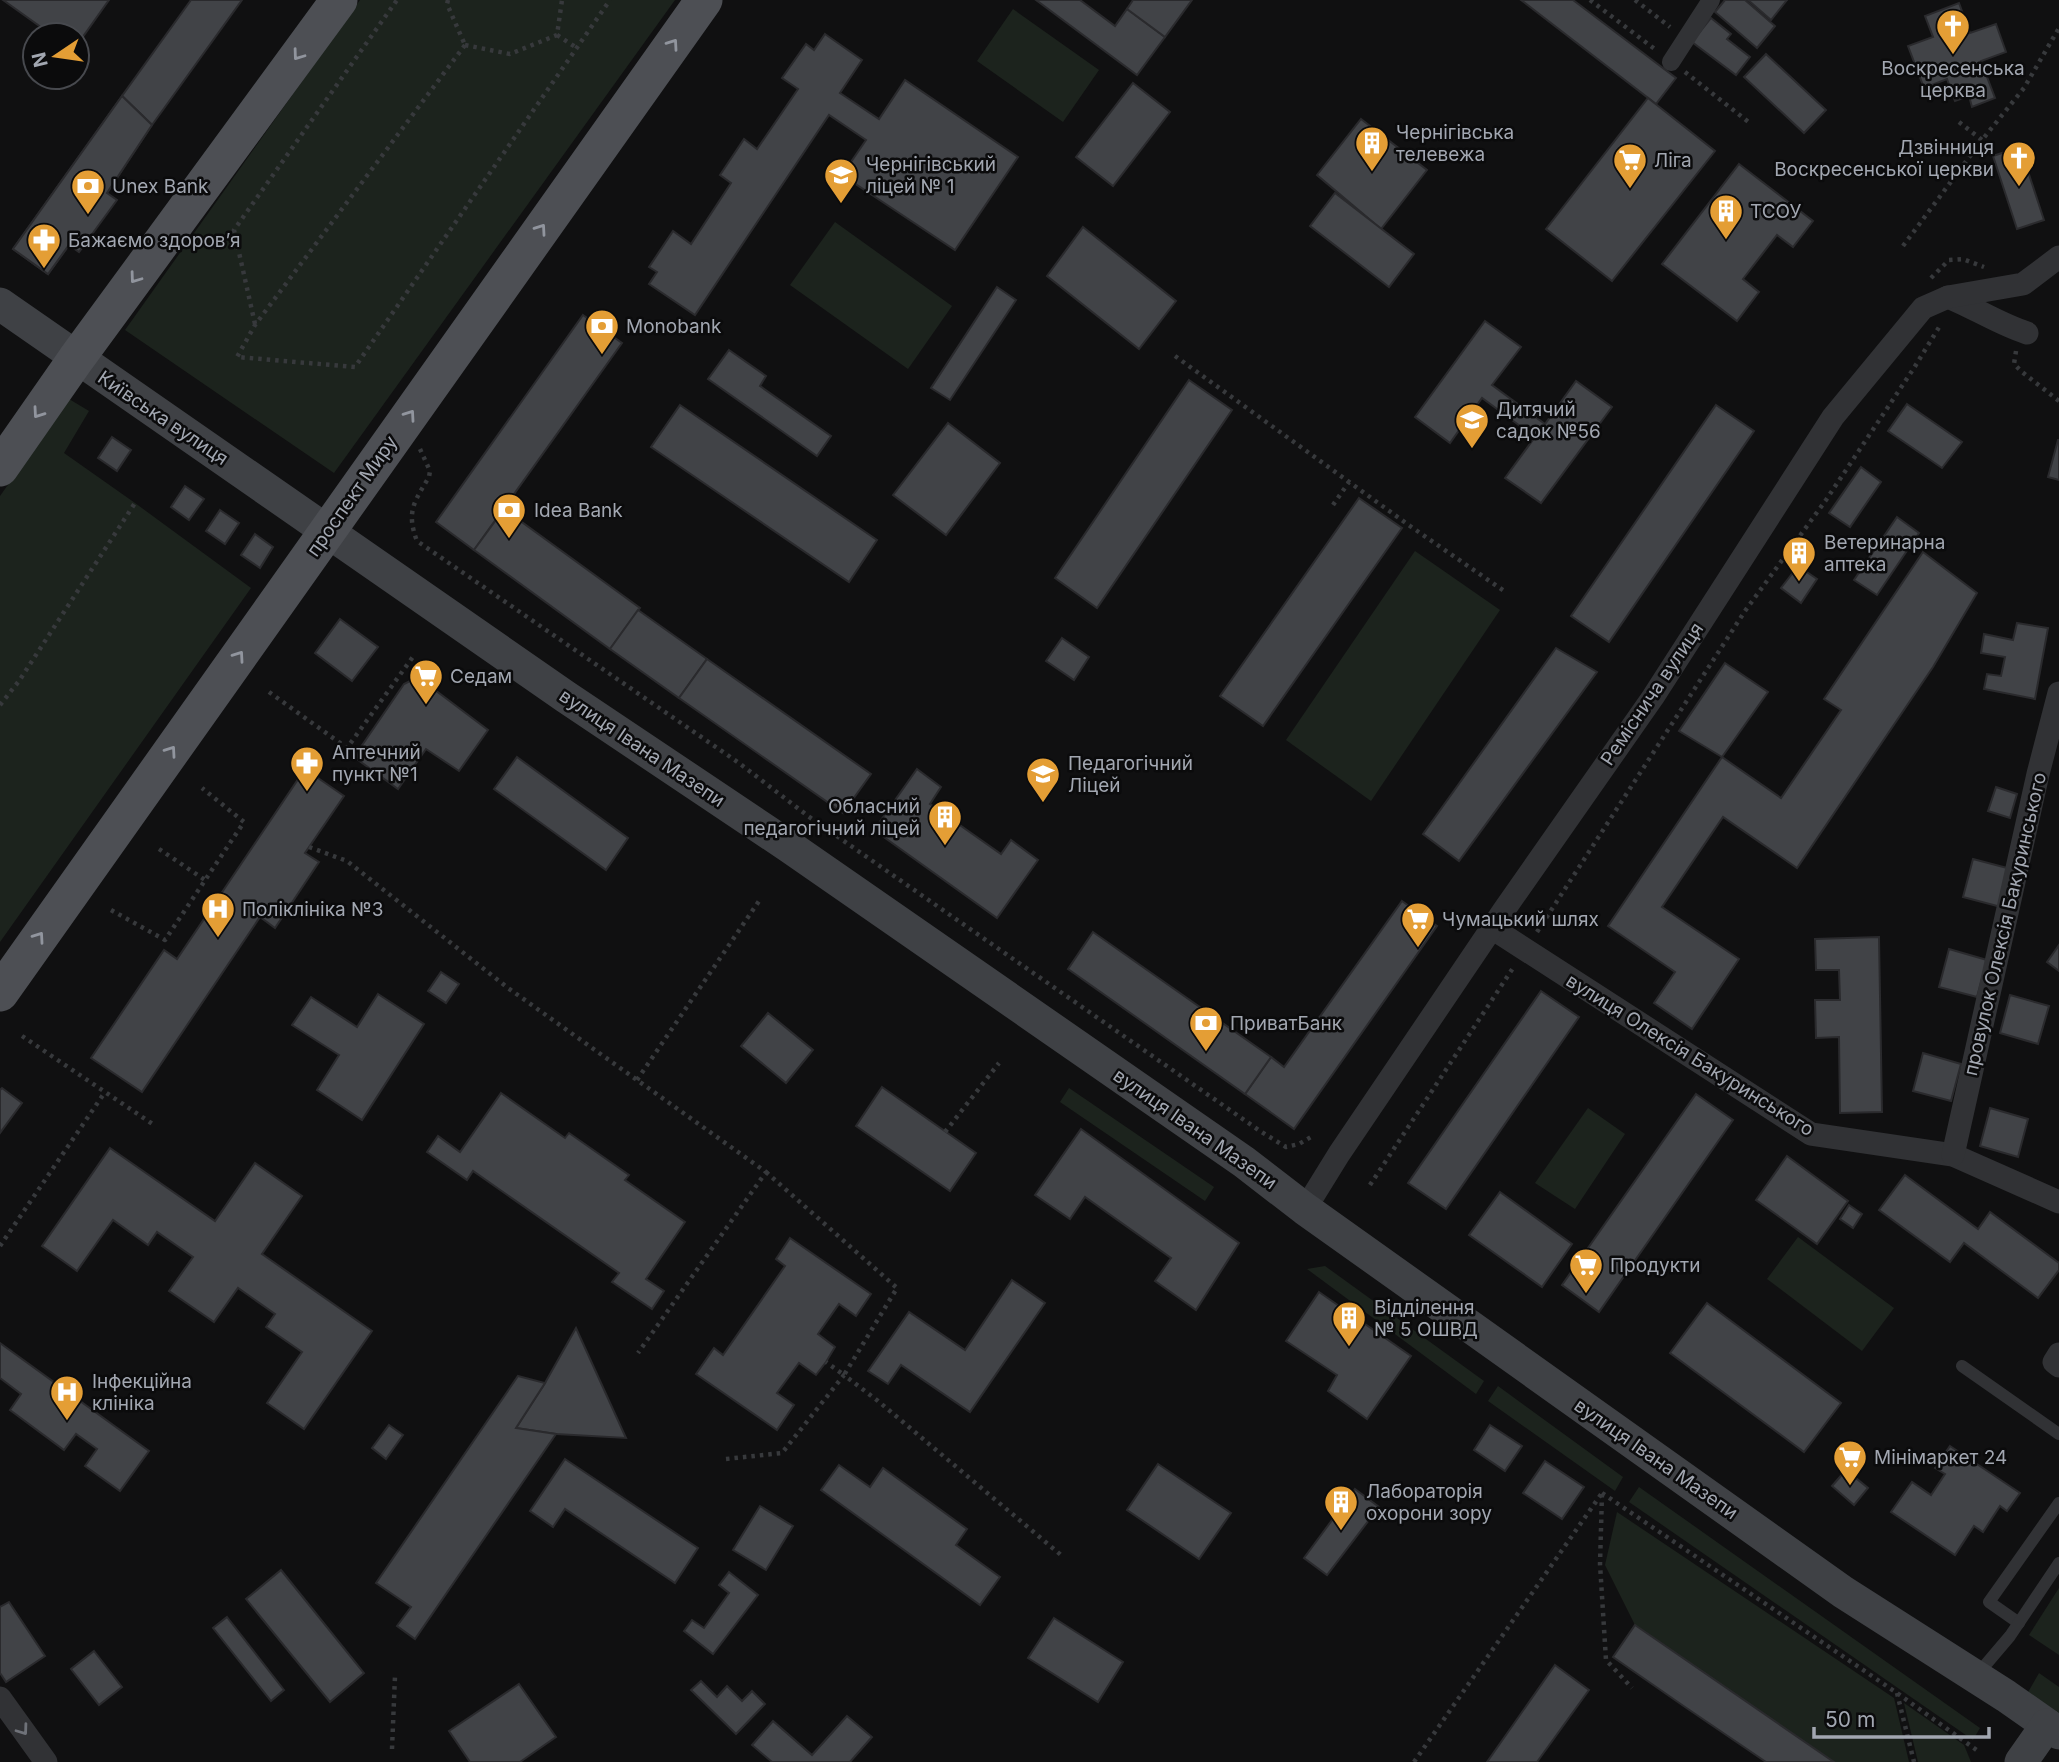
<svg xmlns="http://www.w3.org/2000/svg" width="2059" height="1762" font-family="Inter,sans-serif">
<rect width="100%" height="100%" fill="#101011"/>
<g fill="#1c231d">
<path d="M360 0H675L334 473 125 330Z"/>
<path d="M1013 9 1099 70 1063 122 977 61Z"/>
<path d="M835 222 952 306 908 369 790 285Z"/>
<path d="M69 399 89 411 64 453 135 503 251 588 0 942V496Z"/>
<path d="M1415 551 1500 610 1371 801 1286 740Z"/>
<path d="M1069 1088 1214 1187 1205 1201 1060 1102Z"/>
<path d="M1588 1108 1625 1134 1575 1209 1535 1183Z"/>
<path d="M1798 1237 1894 1308 1862 1351 1767 1279Z"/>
<path d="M1325 1266 1484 1381 1476 1394 1307 1269Z"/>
<path d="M1498 1386 1623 1477 1615 1491 1488 1401Z"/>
<path d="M1639 1487 1980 1728 1973 1740 1629 1502Z"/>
<path d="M1617 1512 1894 1698 1909 1762H1834L1635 1625 1605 1565Z"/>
<path d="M2059 1588V1655L2029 1635Z"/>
<path d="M2039 1673 2059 1687V1717L2027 1694Z"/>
<path d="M1904 1703 1964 1745 1971 1762H1918Z"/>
</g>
<g fill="#414347" stroke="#2a2a2d" stroke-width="2">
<path d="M3 0H109L77 45V35H52Z"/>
<path d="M191 0H242L152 125 122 96Z"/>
<path d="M1036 0H1080L1115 26 1127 9 1165 37 1137 75Z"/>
<path d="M1133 0H1192L1165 37 1127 9Z"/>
<path d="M1521 0H1573L1676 78 1656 104Z"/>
<path d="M1725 0H1745L1775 26 1757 48 1715 12Z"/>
<path d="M1748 0H1787L1771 20Z"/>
<path d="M1959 3 1970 33 1996 24 2006 52 1981 61 1995 98 1972 107 1969 96 1955 101 1947 79 1924 88 1908 46 1933 37 1925 16Z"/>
<path d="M1711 18 1731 34 1727 39 1750 57 1736 75 1692 42Z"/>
<path d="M825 34 862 60 840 93 879 119 905 80 1018 157 955 250 842 175 866 140 829 115 695 315 649 284 657 272 649 267 673 231 691 244 731 183 720 175 744 139 757 149 798 89 782 78 806 44 814 50Z"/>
<path d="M1766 54 1826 110 1804 133 1744 77Z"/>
<path d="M1133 83 1170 112 1113 186 1076 157Z"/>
<path d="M122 96 152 125 107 193 48 274 13 249Z"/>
<path d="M122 96 152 125 107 193 117 200 79 252 69 245 48 274 13 249Z"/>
<path d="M1648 98 1715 151 1612 281 1546 229Z"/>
<path d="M1361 119 1427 170 1381 229 1317 175Z"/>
<path d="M2020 147 2044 220 2017 229 1993 156Z"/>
<path d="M1739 164 1813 221 1793 247 1777 235 1743 279 1759 292 1737 321 1662 264Z"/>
<path d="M1335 193 1414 254 1389 287 1310 226Z"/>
<path d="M1083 227 1176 301 1139 349 1047 276Z"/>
<path d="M997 287 1016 300 950 400 931 388Z"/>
<path d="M583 315 622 343 474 550 436 522Z"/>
<path d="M1485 321 1521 347 1492 385 1545 424 1576 381 1612 407 1541 503 1505 478 1535 437 1482 398 1450 443 1415 417Z"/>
<path d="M729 350 766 376 760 386 831 436 817 456 708 379Z"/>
<path d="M1189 380 1232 410 1097 608 1055 578Z"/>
<path d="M1907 404 1962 442 1942 468 1888 431Z"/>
<path d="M680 405 877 540 849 582 651 447Z"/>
<path d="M1716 405 1754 431 1609 642 1571 616Z"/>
<path d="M948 423 1000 463 946 535 893 495Z"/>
<path d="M112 437 131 450 117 471 98 458Z"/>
<path d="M2058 440H2059V480L2048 477Z"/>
<path d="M1861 467 1881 482 1850 527 1829 513Z"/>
<path d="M185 486 204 499 189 520 171 507Z"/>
<path d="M1359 498 1402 528 1263 726 1220 696Z"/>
<path d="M504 509 640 608 610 649 474 550Z"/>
<path d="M220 510 239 523 225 544 206 531Z"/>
<path d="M1897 517 1919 533 1877 595 1854 580Z"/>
<path d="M255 534 273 547 260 568 241 555Z"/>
<path d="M1923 552 1977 593 1933 667 1797 868 1723 817 1662 907 1739 959 1692 1029 1654 1003 1675 972 1608 926 1722 757 1781 798 1841 710 1824 699Z"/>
<path d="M1798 566 1817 579 1801 603 1781 588Z"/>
<path d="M638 610 707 659 679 698 610 649Z"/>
<path d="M340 619 378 647 352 681 315 653Z"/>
<path d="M2017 623 2048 628 2035 699 1984 689 1987 674 2001 676 2005 657 1981 653 1984 634 2013 640Z"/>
<path d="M1062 638 1089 657 1074 680 1046 661Z"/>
<path d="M1556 648 1597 672 1459 861 1423 834Z"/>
<path d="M707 659 871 774 843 813 679 698Z"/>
<path d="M1725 663 1768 692 1722 757 1679 731Z"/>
<path d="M412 680 423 681 488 730 459 771 426 749 398 789 354 757 404 684Z"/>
<path d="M517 757 628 838 606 870 494 789Z"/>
<path d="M305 769 344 796 305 853 319 862 275 928 260 917 142 1092 91 1058 164 950 177 959Z"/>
<path d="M917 769 941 787 930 804 1001 854 1011 840 1038 860 997 918 874 830Z"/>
<path d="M1996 787 2017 794 2010 818 1988 811Z"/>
<path d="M1973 859 2011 869 2001 907 1963 897Z"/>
<path d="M1402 901 1437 926 1294 1129 1245 1094 1271 1057 1284 1067Z"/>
<path d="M1093 932 1271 1057 1245 1094 1068 969Z"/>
<path d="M1879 937 1882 1112 1840 1113 1839 1037 1816 1038 1815 1000H1840L1839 970H1816L1815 939Z"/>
<path d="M2059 945V971L2047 962Z"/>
<path d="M1949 949 1987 960 1977 997 1939 987Z"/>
<path d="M441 972 459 984 446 1003 428 991Z"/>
<path d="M1541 991 1579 1017 1446 1209 1408 1183Z"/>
<path d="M378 994 424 1024 362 1120 317 1090 339 1055 292 1025 311 997 357 1027Z"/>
<path d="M2010 995 2049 1006 2038 1044 2000 1033Z"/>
<path d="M768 1013 813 1050 786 1083 741 1046Z"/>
<path d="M1923 1053 1961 1064 1951 1101 1913 1091Z"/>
<path d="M882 1087 976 1153 950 1191 856 1126Z"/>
<path d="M2 1088 22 1103 0 1133V1090Z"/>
<path d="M501 1093 565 1138 569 1133 629 1175 625 1180 685 1222 646 1279 664 1291 652 1309 612 1282 619 1273 473 1171 467 1180 427 1152 438 1136 460 1152Z"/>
<path d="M1696 1094 1733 1120 1599 1312 1562 1285Z"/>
<path d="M1990 1108 2028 1119 2018 1157 1980 1146Z"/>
<path d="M1081 1129 1239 1243 1196 1310 1155 1281 1171 1258 1085 1197 1070 1219 1035 1195Z"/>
<path d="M110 1148 215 1221 255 1163 302 1196 262 1254 372 1331 304 1429 267 1403 302 1352 266 1327 275 1314 238 1288 214 1322 169 1291 193 1257 157 1232 148 1245 113 1220 77 1271 42 1246Z"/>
<path d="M1787 1156 1848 1201 1817 1244 1756 1200Z"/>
<path d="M1905 1175 1978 1229 1990 1212 2059 1263V1270L2038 1298 1964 1243 1950 1262 1879 1210Z"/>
<path d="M1500 1192 1572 1244 1542 1287 1469 1235Z"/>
<path d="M1849 1205 1862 1214 1853 1228 1840 1219Z"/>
<path d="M790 1238 871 1294 856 1316 839 1304 818 1334 835 1347 826 1362 816 1375 799 1363 777 1393 794 1405 777 1430 696 1374 714 1348 723 1355 785 1266 776 1259Z"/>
<path d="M1012 1280 1045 1303 970 1412 901 1365 888 1384 868 1371 909 1312 965 1350Z"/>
<path d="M1319 1292 1411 1356 1367 1419 1328 1391 1337 1375 1286 1341Z"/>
<path d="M1707 1303 1841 1403 1804 1452 1670 1353Z"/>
<path d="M576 1328 626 1438 556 1434 516 1428 545 1383Z"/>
<path d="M0 1343 149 1451 120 1491 85 1466 97 1449 76 1434 64 1450 10 1410 21 1394 0 1378Z"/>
<path d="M518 1376 545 1383 516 1428 556 1434 415 1639 397 1626 411 1607 376 1583Z"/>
<path d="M389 1425 403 1435 386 1459 372 1448Z"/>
<path d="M1490 1425 1522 1446 1505 1471 1474 1450Z"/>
<path d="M1950 1446 2020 1493 2007 1511 2000 1506 1983 1532 1974 1526 1955 1555 1891 1512 1912 1482 1931 1495 1945 1474 1935 1468Z"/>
<path d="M565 1459 698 1548 675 1583 565 1509 553 1527 530 1511Z"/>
<path d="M1545 1461 1584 1487 1562 1519 1523 1493Z"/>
<path d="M1158 1464 1231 1513 1199 1559 1127 1510Z"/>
<path d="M839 1465 870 1487 883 1468 967 1529 956 1545 1000 1577 980 1605 821 1490Z"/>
<path d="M1846 1470 1868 1488 1854 1505 1832 1486Z"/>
<path d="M1355 1489 1379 1507 1327 1575 1304 1558Z"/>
<path d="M760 1506 793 1526 766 1570 733 1550Z"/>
<path d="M281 1570 364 1673 330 1702 246 1599Z"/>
<path d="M729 1572 758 1595 713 1654 684 1631 692 1620 704 1628 729 1593 719 1585Z"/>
<path d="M9 1602 45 1656 6 1682 0 1673V1607Z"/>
<path d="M227 1617 284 1690 271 1701 213 1628Z"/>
<path d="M1054 1618 1123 1662 1098 1702 1028 1658Z"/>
<path d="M1635 1625 1834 1762H1766L1685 1707 1613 1657Z"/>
<path d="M94 1651 122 1687 99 1705 71 1669Z"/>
<path d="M1555 1665 1589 1690 1537 1762H1487Z"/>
<path d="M701 1681 717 1697 727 1686 742 1701 752 1691 765 1704 736 1734 691 1690Z"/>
<path d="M519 1684 556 1737 520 1762H470L449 1731Z"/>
<path d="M847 1716 872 1737 850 1762H772L752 1745 773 1721 812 1755Z"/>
</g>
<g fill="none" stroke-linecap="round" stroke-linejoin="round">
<g stroke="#37393c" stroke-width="4.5" stroke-dasharray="3.5 5" stroke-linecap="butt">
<path d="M448 0 447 4 465 45"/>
<path d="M1590 0 1656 50"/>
<path d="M1635 0 1670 27"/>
<path d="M557 35 577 48"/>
<path d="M465 45 255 325 237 357 355 367 610 0"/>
<path d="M465 45 510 54 557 35 562 0"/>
<path d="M1685 72 1751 124"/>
<path d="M1959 122 1982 140"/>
<path d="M1903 246 1982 140 2024 88 2059 28"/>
<path d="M1931 278 1949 260 1963 259 1984 267"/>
<path d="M255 324 234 230 397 0"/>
<path d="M2016 351 2014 364 2022 372 2059 401"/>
<path d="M1175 356 1410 526 1507 593"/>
<path d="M420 449 430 471 429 477C414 502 406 512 417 541L739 763 808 816 1260 1131 1286 1147 1299 1144 1311 1137"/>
<path d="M1333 505 1349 482"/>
<path d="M269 692 347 748 415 654"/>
<path d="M0 705 19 681 135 503"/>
<path d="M309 847 347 861 508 988 766 1172 638 1353"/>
<path d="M159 849 205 880"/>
<path d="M111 910 165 940 244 822 202 788"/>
<path d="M1537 932 1745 611 1826 500 1914 368 1941 324"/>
<path d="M22 1036 154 1125"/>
<path d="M637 1080 759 901"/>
<path d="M945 1132 999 1063"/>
<path d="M766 1172 897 1288 844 1375 826 1362"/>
<path d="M1370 1185 1513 968"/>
<path d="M0 1246 105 1092"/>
<path d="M726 1459 782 1453 844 1375 878 1401 1061 1555"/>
<path d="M1602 1493 1897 1693 1978 1751"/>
<path d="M1602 1494 1600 1564 1606 1660 1632 1688"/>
<path d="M1897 1693 1914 1762"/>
<path d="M392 1749 395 1676"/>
<path d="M1414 1762 1602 1493"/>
</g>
<g stroke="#313235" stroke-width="12">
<path d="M1962 1366 2059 1434"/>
<path d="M2019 1623 1989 1602 2059 1503"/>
<path d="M1976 1676 2010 1636 2059 1563"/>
</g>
<path stroke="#313235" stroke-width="18" d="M1671 62 1711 0"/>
<g stroke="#313235" stroke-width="23">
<path d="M1948 297C1975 308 1999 324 2027 333"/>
<path d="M1492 928 1811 1134 1953 1155 2059 1202"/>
<path d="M1953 1155 2038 774 2059 693"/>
<path d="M1305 1209 1339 1154 1504 910 1653 697 1833 417 1923 308 1948 297 2023 284 2059 257"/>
<path d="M2059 1354 2054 1362 2059 1366"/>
<path d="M0 1698 46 1762"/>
</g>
<g stroke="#3f4145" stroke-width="33">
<path d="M0 304 566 697 790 847 1244 1162 1305 1209 1843 1592 2006 1696 2059 1733"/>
<path d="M2021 1762 2047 1725"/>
</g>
<g stroke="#4d4f54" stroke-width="37">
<path d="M0 468 76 359 339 0"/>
<path d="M0 993 704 0"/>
</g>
</g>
<defs><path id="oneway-chevron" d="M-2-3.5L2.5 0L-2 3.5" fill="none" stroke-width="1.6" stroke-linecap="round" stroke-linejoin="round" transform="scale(1.75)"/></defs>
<g stroke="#91959e">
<use href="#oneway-chevron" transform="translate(673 44) rotate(-55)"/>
<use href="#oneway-chevron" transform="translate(298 55) rotate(126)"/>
<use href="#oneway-chevron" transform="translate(541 229) rotate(-55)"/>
<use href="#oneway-chevron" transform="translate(135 278) rotate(126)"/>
<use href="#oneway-chevron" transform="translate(38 413) rotate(125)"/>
<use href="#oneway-chevron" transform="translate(410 415) rotate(-55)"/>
<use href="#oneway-chevron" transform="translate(239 656) rotate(-55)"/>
<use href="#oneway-chevron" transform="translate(171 751) rotate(-55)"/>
<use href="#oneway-chevron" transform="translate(39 937) rotate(-55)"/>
</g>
<use stroke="#6f7279" href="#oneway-chevron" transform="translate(23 1730) rotate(54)"/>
<defs>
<g id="church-pin" transform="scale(1.75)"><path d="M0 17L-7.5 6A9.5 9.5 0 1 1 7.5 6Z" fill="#e49e35" stroke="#0b0b0c"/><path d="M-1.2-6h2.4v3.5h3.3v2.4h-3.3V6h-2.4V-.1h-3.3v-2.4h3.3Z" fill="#fff"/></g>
<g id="building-pin" transform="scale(1.75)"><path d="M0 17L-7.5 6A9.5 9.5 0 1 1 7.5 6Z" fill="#e49e35" stroke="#0b0b0c"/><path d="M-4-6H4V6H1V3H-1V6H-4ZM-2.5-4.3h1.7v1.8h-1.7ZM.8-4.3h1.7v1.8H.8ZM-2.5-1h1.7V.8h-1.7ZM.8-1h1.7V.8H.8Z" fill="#fff"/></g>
<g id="supermarket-pin" transform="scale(1.75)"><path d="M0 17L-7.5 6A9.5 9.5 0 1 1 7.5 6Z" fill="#e49e35" stroke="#0b0b0c"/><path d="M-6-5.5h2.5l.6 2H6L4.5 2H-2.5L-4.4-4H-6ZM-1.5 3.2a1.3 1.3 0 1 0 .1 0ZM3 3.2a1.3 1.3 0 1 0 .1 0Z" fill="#fff"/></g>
<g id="school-pin" transform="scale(1.75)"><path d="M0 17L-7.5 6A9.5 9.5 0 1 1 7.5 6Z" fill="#e49e35" stroke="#0b0b0c"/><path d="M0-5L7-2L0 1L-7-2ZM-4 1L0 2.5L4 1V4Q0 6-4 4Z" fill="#fff"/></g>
<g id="bank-pin" transform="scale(1.75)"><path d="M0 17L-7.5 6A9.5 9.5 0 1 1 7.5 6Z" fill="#e49e35" stroke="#0b0b0c"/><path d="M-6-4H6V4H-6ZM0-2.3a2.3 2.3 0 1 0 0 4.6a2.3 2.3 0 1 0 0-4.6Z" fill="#fff"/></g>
<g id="pharmacy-pin" transform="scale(1.75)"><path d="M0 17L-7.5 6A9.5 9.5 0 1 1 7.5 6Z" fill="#e49e35" stroke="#0b0b0c"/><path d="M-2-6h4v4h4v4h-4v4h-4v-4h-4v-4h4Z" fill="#fff"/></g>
<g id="university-pin" transform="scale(1.75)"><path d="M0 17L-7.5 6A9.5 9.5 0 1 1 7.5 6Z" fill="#e49e35" stroke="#0b0b0c"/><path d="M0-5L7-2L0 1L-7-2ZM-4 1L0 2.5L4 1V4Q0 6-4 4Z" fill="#fff"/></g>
<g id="hospital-pin" transform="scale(1.75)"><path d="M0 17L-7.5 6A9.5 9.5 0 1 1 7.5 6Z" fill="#e49e35" stroke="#0b0b0c"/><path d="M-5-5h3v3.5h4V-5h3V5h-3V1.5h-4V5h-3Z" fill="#fff"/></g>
</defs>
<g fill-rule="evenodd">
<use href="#church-pin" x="1953" y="26"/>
<use href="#building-pin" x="1372" y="143"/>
<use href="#church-pin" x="2019" y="158"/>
<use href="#supermarket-pin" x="1630" y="160"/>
<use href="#school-pin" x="841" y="175"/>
<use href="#bank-pin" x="88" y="186"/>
<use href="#building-pin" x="1726" y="211"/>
<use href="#pharmacy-pin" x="44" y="240"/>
<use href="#bank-pin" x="602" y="326"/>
<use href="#school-pin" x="1472" y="420"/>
<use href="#bank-pin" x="509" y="510"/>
<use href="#building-pin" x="1799" y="553"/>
<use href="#supermarket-pin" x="426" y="676"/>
<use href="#pharmacy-pin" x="307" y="763"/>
<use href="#university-pin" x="1043" y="774"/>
<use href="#building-pin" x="945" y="817"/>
<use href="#hospital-pin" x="218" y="909"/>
<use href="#supermarket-pin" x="1418" y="919"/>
<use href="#bank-pin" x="1206" y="1023"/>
<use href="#supermarket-pin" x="1586" y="1265"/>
<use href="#building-pin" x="1349" y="1318"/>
<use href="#hospital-pin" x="67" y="1392"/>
<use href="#supermarket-pin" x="1850" y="1457"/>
<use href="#building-pin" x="1341" y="1502"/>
</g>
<g text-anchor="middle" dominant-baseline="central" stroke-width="5" stroke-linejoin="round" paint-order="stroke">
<g font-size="19" fill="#a2a7b1" stroke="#0b0b0c" text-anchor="start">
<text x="1953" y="68" text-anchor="middle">Воскресенська<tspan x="1953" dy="22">церква</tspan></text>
<text x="1396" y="132">Чернігівська<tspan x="1396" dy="22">телевежа</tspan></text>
<text x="1994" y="147" text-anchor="end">Дзвінниця<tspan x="1994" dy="22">Воскресенської церкви</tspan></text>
<text x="1654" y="160">Ліга</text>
<text x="866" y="164">Чернігівський<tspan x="866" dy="22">ліцей № 1</tspan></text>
<text x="112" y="186">Unex Bank</text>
<text x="1750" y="211">ТСОУ</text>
<text x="68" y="240">Бажаємо здоровʼя</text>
<text x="626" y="326">Monobank</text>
<text x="1496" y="409">Дитячий<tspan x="1496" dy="22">садок №56</tspan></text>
<text x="534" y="510">Idea Bank</text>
<text x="1824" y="542">Ветеринарна<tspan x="1824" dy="22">аптека</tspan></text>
<text x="450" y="676">Седам</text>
<text x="332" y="752">Аптечний<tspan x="332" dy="22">пункт №1</tspan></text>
<text x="1068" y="763">Педагогічний<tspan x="1068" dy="22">Ліцей</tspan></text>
<text x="920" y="806" text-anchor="end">Обласний<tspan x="920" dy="22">педагогічний ліцей</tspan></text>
<text x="242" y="909">Поліклініка №3</text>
<text x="1442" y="919">Чумацький шлях</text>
<text x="1230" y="1023">ПриватБанк</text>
<text x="1610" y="1265">Продукти</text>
<text x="1374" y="1307">Відділення<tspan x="1374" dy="22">№ 5 ОШВД</tspan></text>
<text x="92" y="1381">Інфекційна<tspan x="92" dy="22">клініка</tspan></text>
<text x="1874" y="1457">Мінімаркет 24</text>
<text x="1366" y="1491">Лабораторія<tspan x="1366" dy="22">охорони зору</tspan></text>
</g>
<g font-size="19" fill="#a2a7b1" stroke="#0b0b0c">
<text transform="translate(163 418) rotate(34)">Київська вулиця</text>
<text transform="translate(352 496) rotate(-55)">проспект Миру</text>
<text transform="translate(1652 694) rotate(-56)">Реміснича вулиця</text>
<text transform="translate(642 748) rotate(34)">вулиця Івана Мазепи</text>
<text transform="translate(2005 924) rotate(-77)">провулок Олексія Бакуринського</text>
<text transform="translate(1690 1055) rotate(32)">вулиця Олексія Бакуринського</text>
<text transform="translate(1195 1129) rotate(35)">вулиця Івана Мазепи</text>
<text transform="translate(1656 1459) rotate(35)">вулиця Івана Мазепи</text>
</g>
</g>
<g transform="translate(56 56) rotate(257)"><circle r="33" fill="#0b0b0c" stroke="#47494e" stroke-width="2"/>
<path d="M0-5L12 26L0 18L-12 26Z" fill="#e49e35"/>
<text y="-10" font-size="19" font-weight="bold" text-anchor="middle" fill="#a2a7b1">N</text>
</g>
<path d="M1814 1727v10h175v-10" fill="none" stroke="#a2a7b1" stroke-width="3.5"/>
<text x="1825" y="1727" font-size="21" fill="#a2a7b1" stroke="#0b0b0c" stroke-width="5" paint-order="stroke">50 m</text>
</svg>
